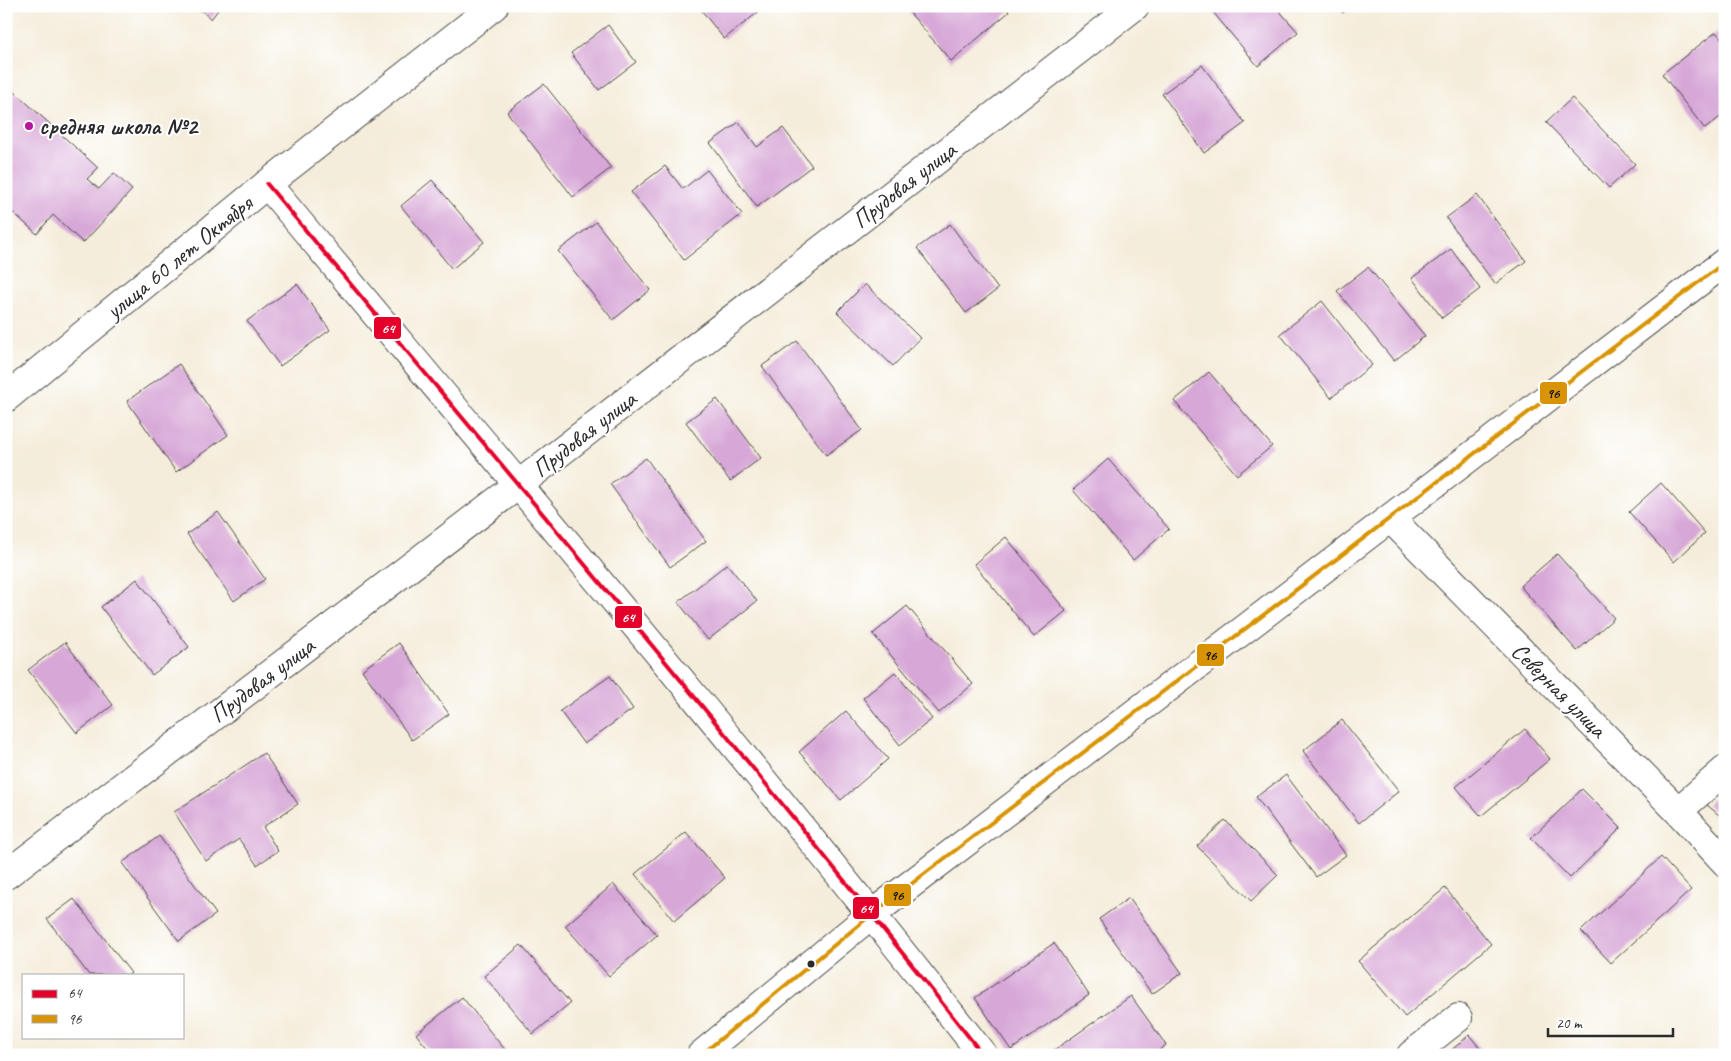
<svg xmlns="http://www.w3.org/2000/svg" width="1731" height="1061" font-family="Caveat,sans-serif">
<rect width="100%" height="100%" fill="#fff"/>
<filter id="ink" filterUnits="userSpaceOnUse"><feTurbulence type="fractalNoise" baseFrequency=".02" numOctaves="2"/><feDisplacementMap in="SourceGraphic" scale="10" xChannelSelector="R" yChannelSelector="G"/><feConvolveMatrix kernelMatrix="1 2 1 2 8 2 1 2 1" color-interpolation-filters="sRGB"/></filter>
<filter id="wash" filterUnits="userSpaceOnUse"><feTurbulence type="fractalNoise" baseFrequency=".0096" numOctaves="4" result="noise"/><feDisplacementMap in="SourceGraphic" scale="20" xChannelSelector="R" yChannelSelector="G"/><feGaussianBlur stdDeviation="1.12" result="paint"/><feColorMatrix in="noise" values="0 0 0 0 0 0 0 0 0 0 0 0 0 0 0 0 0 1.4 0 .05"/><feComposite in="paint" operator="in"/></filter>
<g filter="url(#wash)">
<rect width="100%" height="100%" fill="#f5eddb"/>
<g id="blocks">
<g fill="#d7a7d7">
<path d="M196 6H221L211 19Z"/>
<path d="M698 6H766L724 39Z"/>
<path d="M904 6H1004L1009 12 951 61Z"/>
<path d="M1217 6H1275L1298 32 1258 66 1212 11Z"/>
<path d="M1337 6H1351L1343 13Z"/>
<path d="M608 25 636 62 599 90 571 53Z"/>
<path d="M1716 32 1725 43V113L1705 129 1662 74Z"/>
<path d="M1202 65 1245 123 1204 153 1162 94Z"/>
<path d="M6 84 98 168 87 179 99 189 114 173 132 190 83 243 53 215 37 234 6 206Z"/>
<path d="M544 84 611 168 573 197 507 112Z"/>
<path d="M1572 98 1635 164 1609 188 1546 122Z"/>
<path d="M739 122 757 147 783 128 812 166 757 207 710 143Z"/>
<path d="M665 166 683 189 707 170 742 214 684 260 631 192Z"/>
<path d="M432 180 484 242 452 269 401 206Z"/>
<path d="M1477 195 1526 261 1495 284 1446 218Z"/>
<path d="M596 222 650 290 613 320 558 251Z"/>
<path d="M950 224 998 289 966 313 917 248Z"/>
<path d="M1451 249 1480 289 1442 318 1412 278Z"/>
<path d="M1368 267 1425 336 1394 361 1337 291Z"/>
<path d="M297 284 330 330 280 366 247 321Z"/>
<path d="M865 284 920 338 893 366 837 312Z"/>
<path d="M1322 301 1372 365 1331 398 1280 334Z"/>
<path d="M797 341 862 430 826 455 762 366Z"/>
<path d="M179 364 228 435 176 472 127 401Z"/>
<path d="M1209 372 1272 446 1237 475 1174 401Z"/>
<path d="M717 399 761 458 730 481 686 422Z"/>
<path d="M646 458 706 541 670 567 610 484Z"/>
<path d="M1108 459 1169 529 1133 560 1073 490Z"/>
<path d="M1661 483 1705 533 1674 562 1629 512Z"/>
<path d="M218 512 265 579 234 601 187 534Z"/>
<path d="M1006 537 1066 611 1034 637 974 564Z"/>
<path d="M1557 554 1614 618 1577 651 1520 586Z"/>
<path d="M727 564 757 601 708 640 678 602Z"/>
<path d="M137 579 189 647 152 675 101 607Z"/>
<path d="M907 606 973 684 939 713 873 634Z"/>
<path d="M65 642 113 705 77 733 28 670Z"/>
<path d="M399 643 449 714 412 740 362 670Z"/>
<path d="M895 672 932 719 900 745 863 698Z"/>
<path d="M610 676 633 709 584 744 560 711Z"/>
<path d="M846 711 888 759 841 800 799 752Z"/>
<path d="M1342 720 1399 791 1359 823 1303 751Z"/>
<path d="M1525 729 1550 759 1481 816 1456 787Z"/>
<path d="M264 753 298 804 263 827 278 851 257 865 239 839 206 861 174 812Z"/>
<path d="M1286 775 1346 855 1316 877 1256 797Z"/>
<path d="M1725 785V820L1707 805Z"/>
<path d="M1582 789 1621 828 1570 878 1531 838Z"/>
<path d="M1225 820 1278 875 1251 901 1197 846Z"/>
<path d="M686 832 725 878 674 921 635 874Z"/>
<path d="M159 836 216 914 179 941 122 863Z"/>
<path d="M1661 857 1691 890 1611 963 1581 931Z"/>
<path d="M613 884 657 935 609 976 565 926Z"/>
<path d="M1445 888 1491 944 1405 1017 1358 961Z"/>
<path d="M1129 898 1182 973 1152 994 1099 919Z"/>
<path d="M74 899 131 973 129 975H89L47 919Z"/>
<path d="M1054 943 1089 995 1011 1050 975 998Z"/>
<path d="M521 945 570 1003 533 1034 484 976Z"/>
<path d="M1131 996 1166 1045 1153 1055H1047Z"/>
<path d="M462 997 506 1051 501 1055H433L416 1034Z"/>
<path d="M1469 1035 1486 1055H1446Z"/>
</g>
</g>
</g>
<g filter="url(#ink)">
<use href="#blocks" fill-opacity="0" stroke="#494845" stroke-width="1"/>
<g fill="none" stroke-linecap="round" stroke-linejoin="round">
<g stroke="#494845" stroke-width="30">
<g id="minor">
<path d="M267 184C508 473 751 759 983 1055"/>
<path d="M6 398 267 184 494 6"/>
<path d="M1391 519 1678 811 1725 862"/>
<path d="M1678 811 1725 770"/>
<path d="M6 875 518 485 1135 6"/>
<path d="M701 1055 872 914 1725 262"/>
<path d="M1411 1055 1458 1018"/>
</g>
</g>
<use href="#minor" stroke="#fff" stroke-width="28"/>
<g stroke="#fff" stroke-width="8">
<path id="bus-1" d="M267 184C508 473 751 759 983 1055"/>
</g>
<g stroke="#fff" stroke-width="8">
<path id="bus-2" d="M701 1055 872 914 1725 262"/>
</g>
<use href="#bus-1" stroke="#e4002b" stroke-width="4"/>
<use href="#bus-2" stroke="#d89406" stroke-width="4"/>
</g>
</g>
<circle fill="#b5179e" stroke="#fff" stroke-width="2" cx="29" cy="126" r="5"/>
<circle fill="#2b2b2b" stroke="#fff" stroke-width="2" cx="811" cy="964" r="4.5"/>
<g text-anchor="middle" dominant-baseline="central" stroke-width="4" stroke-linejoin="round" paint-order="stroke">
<g font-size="24" font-weight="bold" fill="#2b2b2b" stroke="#fff" text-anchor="start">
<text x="39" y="126">средняя школа №2</text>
</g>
<g font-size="24" fill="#2b2b2b" stroke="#fff">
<text transform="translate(904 185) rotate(-38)">Прудовая улица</text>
<text transform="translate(179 257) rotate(-39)">улица 60 лет Октября</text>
<text transform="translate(584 434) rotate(-38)">Прудовая улица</text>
<text transform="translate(262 680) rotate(-37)">Прудовая улица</text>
<text transform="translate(1559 690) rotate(45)">Северная улица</text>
</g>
</g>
<g stroke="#fff" stroke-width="2">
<rect x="373" y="316" width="29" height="24" rx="5" fill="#e4002b"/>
<rect x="1539" y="381" width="29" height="24" rx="5" fill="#d89406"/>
<rect x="614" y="605" width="29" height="24" rx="5" fill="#e4002b"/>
<rect x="1196" y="643" width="29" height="24" rx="5" fill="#d89406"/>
<rect x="883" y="883" width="29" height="24" rx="5" fill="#d89406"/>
<rect x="852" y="896" width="28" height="24" rx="5" fill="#e4002b"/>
</g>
<g font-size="14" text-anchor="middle" font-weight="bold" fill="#fff">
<text x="388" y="333">64</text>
<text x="628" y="622">64</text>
<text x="866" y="913">64</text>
</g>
<g font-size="14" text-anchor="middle" font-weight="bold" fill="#111">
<text x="1553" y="398">96</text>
<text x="1210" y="660">96</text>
<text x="897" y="900">96</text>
</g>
<rect width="1731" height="1061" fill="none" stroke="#fff" stroke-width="25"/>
<rect x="22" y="974" width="162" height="65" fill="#ffffff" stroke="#aaaaaa"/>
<rect x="32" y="990" width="25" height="8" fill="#e4002b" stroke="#aaaaaa"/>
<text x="68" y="998" font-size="15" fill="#2b2b2b">64</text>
<rect x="32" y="1015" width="25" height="8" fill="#d89406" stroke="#aaaaaa"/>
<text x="68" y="1024" font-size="15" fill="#2b2b2b">96</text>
<path d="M1548 1028v8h125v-8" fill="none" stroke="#2b2b2b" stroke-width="2.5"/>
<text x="1556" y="1028" font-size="15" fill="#2b2b2b" stroke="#ffffff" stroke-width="4" paint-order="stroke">20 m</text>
</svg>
